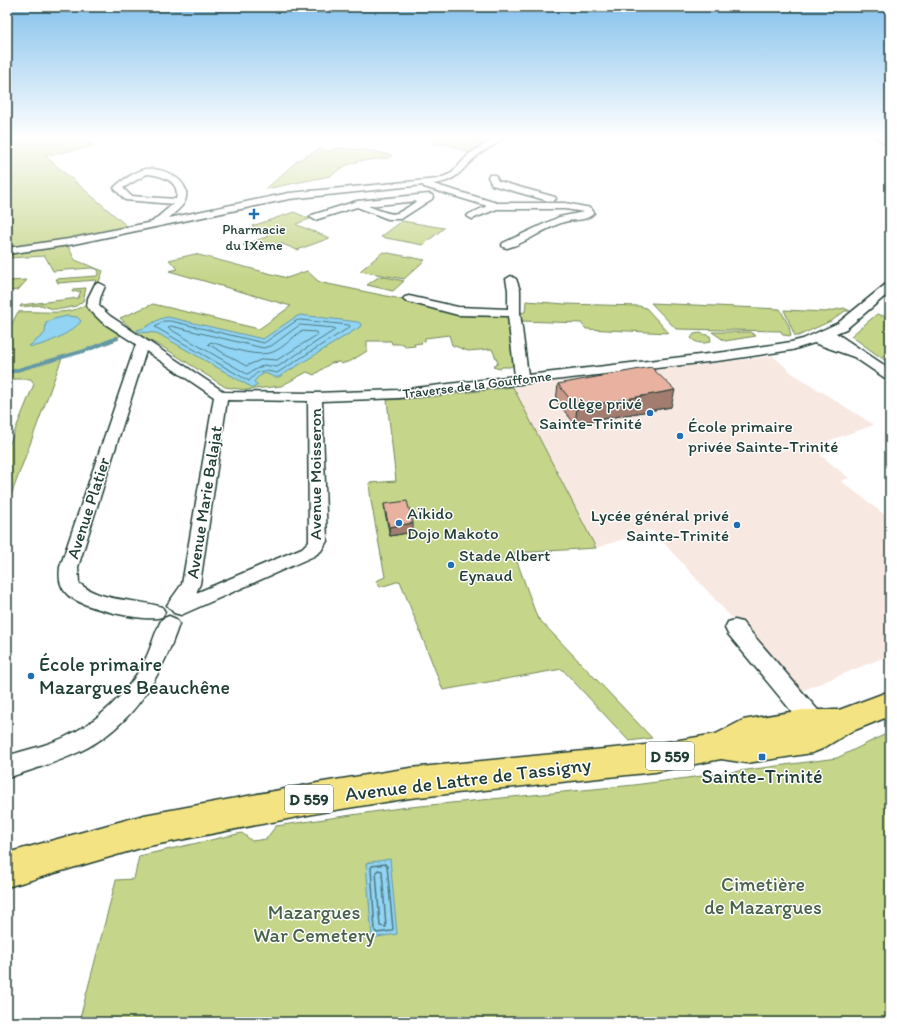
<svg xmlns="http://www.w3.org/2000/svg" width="897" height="1029" font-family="Itim,sans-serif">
<rect width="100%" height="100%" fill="#fff"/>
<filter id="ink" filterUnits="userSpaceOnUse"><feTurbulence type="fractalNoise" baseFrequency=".025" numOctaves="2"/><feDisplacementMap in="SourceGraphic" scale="8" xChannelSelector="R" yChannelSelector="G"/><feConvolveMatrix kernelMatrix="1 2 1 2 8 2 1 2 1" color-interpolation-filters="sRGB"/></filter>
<g filter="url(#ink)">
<path fill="#f8e8e2" d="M773 356 792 373 874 425 822 443 831 450 820 455 849 478 841 481 890 519V655L799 692 652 530 596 548 513 387Z"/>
<g fill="#c5d589" stroke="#72895e">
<path d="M7 136H83L94 146 45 156 128 227 63 240 7 248Z"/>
<path d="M385 136H494L469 153 449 145 433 144 432 137Z"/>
<path d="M338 148 372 151 392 155 389 158 359 161 347 165 330 176 266 189 297 161 319 149 330 151Z"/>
<path d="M294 212 310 219 296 224 297 225 330 238 297 250 280 243 261 250 243 245 269 236 252 226Z"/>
<path d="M402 221 444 228 423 245 381 237Z"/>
<path d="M68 246 75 260 103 271 92 300 123 335 116 337 119 339 96 348 62 358 7 506V450L34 384 31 379H16L7 381V332L18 312C35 310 77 318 88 301 92 295 93 287 96 280L58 283 56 279 97 276 99 272 97 269 91 268 53 271 45 256 7 258V255Z"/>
<path d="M383 252 425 260 404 279 360 271Z"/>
<path d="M195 254 287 278 307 271 318 281 323 283 396 298 453 314 469 316H509L515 365H513L510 367H502L500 369 493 367 498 363 492 349 468 351 452 345 449 335 425 338V341L421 342 422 343 414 344 415 346 405 347 404 344H392L391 341H367V351L351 361 341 364 340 362 331 363 314 375 307 372 281 386 246 390 225 387 166 349 137 334 120 318 153 304 259 329 291 306 169 271 178 269 169 260Z"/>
<path d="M380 276 404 281 393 291 367 285Z"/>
<path d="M27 280 18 290 7 291V281Z"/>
<path d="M86 288 83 301 76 306 62 309H53L41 305 20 307 21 305 78 298 81 291 72 292 73 289Z"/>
<path d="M526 301 565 304 639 306 646 308 669 333 586 329 581 323 521 321 526 371 519 313 525 312Z"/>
<path d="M651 303 780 309 789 326 791 336 783 335 781 331 676 329Z"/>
<path d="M844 308 850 311H845L833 320 798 336H795L784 310 825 312Z"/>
<path d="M877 314 890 318V364L851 336Z"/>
<path d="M712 332H750L756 336 725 341Z"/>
<path d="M700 333 710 336 711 341C704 345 695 343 691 338L694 334Z"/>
<path d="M513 387 596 548 514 553 537 617 652 738 629 741 562 669 443 690 400 581 380 587 376 581 385 577 371 501 369 483 396 481 387 400 420 398Z"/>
<path d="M890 732V1022H79L116 880 134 879 139 856 242 833 252 841 266 839 276 826 400 808 634 785 837 758Z"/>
</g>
<g fill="#92d4f3" stroke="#6498a7">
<path d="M300 315 358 322 361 324 360 327 279 377H274L265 373 258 377 254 382 258 385 253 388 157 333 138 332 137 330C149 328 156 318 168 317L263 339 294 318Z"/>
<path d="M67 316 77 317 81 321C75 331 40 349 29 346L43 335 45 333 46 323 54 319Z"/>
<path d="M390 859 397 934 372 938 366 863Z"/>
</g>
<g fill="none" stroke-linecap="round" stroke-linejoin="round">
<g stroke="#4d7980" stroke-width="1">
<path d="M300 320 349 325 350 327 277 373C262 370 259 369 249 381L155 327 164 321H171L264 343 296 321Z"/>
<path d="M300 325 334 328 335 330 277 367 264 365 247 374 168 328 171 326 263 348 271 346Z"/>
<path d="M301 331 316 332 317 335 277 360 263 359 246 366 208 344 211 342C227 347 256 358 273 352 283 348 292 338 301 331Z"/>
</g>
<g stroke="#4d7980" stroke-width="1.5">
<path d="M385 864 387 866 393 929 391 931 377 933 375 931 371 868 372 866Z"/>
<path d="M378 870 382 871 386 927 380 926 376 872Z"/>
</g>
<path stroke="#6498a7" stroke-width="3.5" d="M7 373 84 351 117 338"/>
<g stroke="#1f3d34" stroke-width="3">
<g id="street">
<path d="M498 136H507C500 143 489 147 481 153 461 167 461 181 433 184L497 203H565L591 208 594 213C586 222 574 219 564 222 544 228 527 243 507 248L503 247 502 245 503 243 559 217 584 212 565 209H497L472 219 467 216 469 214 487 206 424 187 423 185 289 199 69 245 7 254V248L69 239 152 222 173 204 125 200 114 188C120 181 136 171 146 169 164 167 195 182 184 203 181 208 173 214 169 218L289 193 438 179 452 173 469 154ZM147 174C161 175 181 181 176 199L131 196 123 188Z"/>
<path d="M874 136H883L890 141V146Z"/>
<path d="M489 175H495L498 181 555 197 556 199 552 202 492 185 488 177Z"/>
<path d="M429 194 432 195 433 197 432 199 401 219H388L357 207 315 220 310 217 312 215 357 201ZM417 201C392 218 396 216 368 206Z"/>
<path d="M511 276 516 279 520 290V313L528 375 725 352 791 342 803 339 838 323 886 284 890 283V292L846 329 836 333 890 369V379L885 378 854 357 814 343 792 350 725 360 399 398 322 401 327 541 321 551 314 556 181 615 174 613 167 605 182 584 214 397 146 351 78 567 79 583C102 603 135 598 162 607L165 612 162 617C145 623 77 607 66 593 59 585 59 577 60 567L136 344 102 322 87 307 88 298 95 284 99 283 105 286 100 298 99 306 110 316 224 392 315 393 399 390 515 376 508 316 458 315 405 301 403 299 405 297 409 296 458 307 508 309V290L506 279ZM227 400 308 401 309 541 302 548 196 593 200 584Z"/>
<path d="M169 616 176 619 179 624C161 678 132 727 79 752 56 763 31 770 7 778V756C25 750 45 746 63 738 98 722 128 694 146 658 152 646 155 631 162 619Z"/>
<path d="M735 620 742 622 823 716 826 723 823 730 815 733 807 730 728 634 725 628 728 622Z"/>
</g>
</g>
<g stroke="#1f3d34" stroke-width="3">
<path id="primary" d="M890 691V716L850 732 822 749 812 753 747 763 721 759 655 772 410 798 323 812 144 847 7 887V853L144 815 323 782 410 768 655 744 716 734 743 720 802 710H839Z"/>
</g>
<use href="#street" fill="#fff" fill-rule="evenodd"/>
<use href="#primary" fill="#f4e382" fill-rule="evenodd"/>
</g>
<g fill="#c8988a" stroke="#1f3d34">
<path d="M558 384 671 407 575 424 556 401Z"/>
<path d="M384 504 413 532 390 536 385 513Z"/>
</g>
<g fill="#a37c70" stroke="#1f3d34">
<path d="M675 390 671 407 575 424 577 408Z"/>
<path d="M413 523V532L390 536 389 527Z"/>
</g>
<g fill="#e9b1a0" stroke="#1f3d34">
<path d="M651 367 675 390 577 408 558 384Z"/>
<path d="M407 501 413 523 389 527 384 504Z"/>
</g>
</g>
<linearGradient id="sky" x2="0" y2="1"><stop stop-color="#85c1ec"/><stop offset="0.49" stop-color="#fff"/><stop offset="1" stop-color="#fff" stop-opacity="0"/></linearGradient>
<rect width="897" height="280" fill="url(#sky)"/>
<g fill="#1f6fb2" stroke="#fff" stroke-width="1.5">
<path d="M252 208h4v4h4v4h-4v4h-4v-4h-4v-4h4z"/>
<circle cx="650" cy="413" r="4"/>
<circle cx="680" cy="436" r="4"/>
<circle cx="399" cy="523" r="4"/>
<circle cx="737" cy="525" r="4"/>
<circle cx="451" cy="565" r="4"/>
<circle cx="31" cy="676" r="4"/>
<rect x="758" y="753" width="8" height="8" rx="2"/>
</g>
<g text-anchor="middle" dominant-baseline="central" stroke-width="3" stroke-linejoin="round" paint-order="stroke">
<g font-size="14" fill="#1f3d34" stroke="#fff">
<text x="254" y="229">Pharmacie<tspan x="254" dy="16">du IXème</tspan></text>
</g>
<g font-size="14" fill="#1f3d34" stroke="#fff">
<text transform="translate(477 385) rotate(-7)">Traverse de la Gouffonne</text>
</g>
<g fill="#fff" stroke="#627771" stroke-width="1">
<rect x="646" y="742" width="48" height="28" rx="3"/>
<rect x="285" y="785" width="48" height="28" rx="3"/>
</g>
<g font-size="16" font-weight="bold" fill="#1f3d34">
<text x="670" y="756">D 559</text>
<text x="309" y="799">D 559</text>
</g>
<g font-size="17" fill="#1f3d34" stroke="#fff" text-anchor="start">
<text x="642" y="403" text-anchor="end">Collège privé<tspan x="642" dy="20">Sainte-Trinité</tspan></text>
<text x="688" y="426">École primaire<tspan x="688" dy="20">privée Sainte-Trinité</tspan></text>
<text x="407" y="513">Aïkido<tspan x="407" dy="20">Dojo Makoto</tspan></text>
<text x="729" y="515" text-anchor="end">Lycée général privé<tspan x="729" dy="20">Sainte-Trinité</tspan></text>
<text x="459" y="555">Stade Albert<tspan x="459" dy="20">Eynaud</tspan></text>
</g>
<g font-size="17" fill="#1f3d34" stroke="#fff">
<text transform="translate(315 474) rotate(-90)">Avenue Moisseron</text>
<text transform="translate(204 502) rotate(-81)">Avenue Marie Balajat</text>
<text transform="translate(88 508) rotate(-72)">Avenue Platier</text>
</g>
<g font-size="20" fill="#1f3d34" stroke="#fff" text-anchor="start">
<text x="39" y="664">École primaire<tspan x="39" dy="23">Mazargues Beauchêne</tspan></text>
<text x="762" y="776" text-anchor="middle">Sainte-Trinité</text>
</g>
<g font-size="20" fill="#1f3d34" stroke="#fff">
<text transform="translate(468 779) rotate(-7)">Avenue de Lattre de Tassigny</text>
</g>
<g font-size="20" fill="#486349" stroke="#fff">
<text x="763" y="884">Cimetière<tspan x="763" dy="23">de Mazargues</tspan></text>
<text x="314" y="912">Mazargues<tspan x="314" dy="23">War Cemetery</tspan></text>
</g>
</g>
<rect width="897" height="1029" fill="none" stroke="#fff" stroke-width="24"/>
<rect x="12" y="12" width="873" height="1005" fill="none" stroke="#1f3d34" stroke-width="1.5" filter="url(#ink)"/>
</svg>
